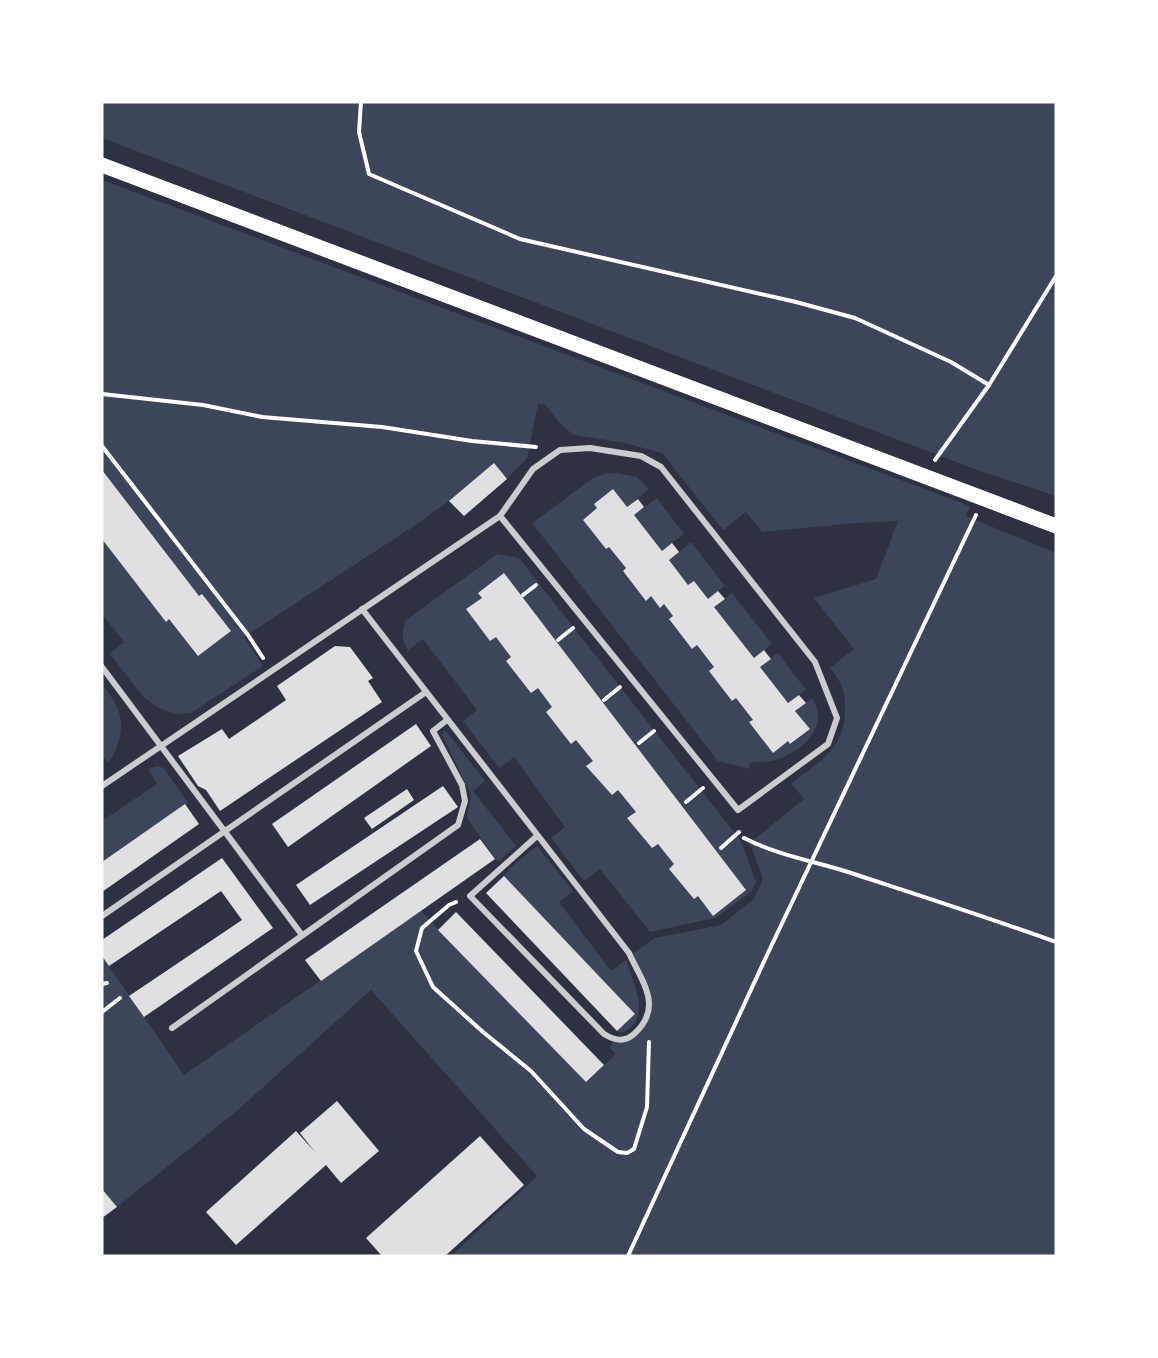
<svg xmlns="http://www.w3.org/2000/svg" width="1158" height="1358" font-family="'Titillium Web',sans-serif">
<rect width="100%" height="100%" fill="#2d3142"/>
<g fill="#3c4559">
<path d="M102 102H1056V496L980 471 102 138Z"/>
<path d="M102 180 970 506 966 516 1056 553V1256H451L537 1176 371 990 238 1110 117 1207 102 1189V956L184 1075 421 911 587 1082 616 1054 610 1048 613 1041 636 1034 651 1015 650 996 632 954 655 938 721 925 754 899 763 879 750 843 804 799 791 783C820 762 847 747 845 706 845 691 840 679 830 668L854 649 814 598 876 579 898 521 857 523 762 532 746 512 723 530 662 453 625 443 573 435 559 422 545 404H538L527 458 507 479 494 464 449 501 414 526 244 637 263 666 191 713 174 714 159 708 144 698 110 654 124 642 102 614Z"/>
<path d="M617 473 637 477 649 489 627 507 613 490 595 504 597 508 583 520 606 549 609 547 626 568 623 571 646 600 651 596 659 607 664 604 673 616 669 620 692 649 697 645 714 667 709 671 732 701 736 698 753 720 749 723 773 752 788 741 791 744 809 730 795 711 812 698C830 725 804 750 779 759 769 762 760 762 750 763L749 769 718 761 532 523 593 478 604 474Z"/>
<path d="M657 498 684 534 662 551 634 515Z"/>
<path d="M691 542 725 586 708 599 694 581 688 585 669 560Z"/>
<path d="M497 554 519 558 741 841 756 882 751 892 715 918 650 932 600 869 584 881 551 838 565 827 514 757 499 768 463 721 477 710 423 639 408 650C401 640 402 632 405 621Z"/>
<path d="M732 593 772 644 754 658 714 607Z"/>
<path d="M778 653 806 690 788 703 760 667Z"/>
<path d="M102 684C107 692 115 700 118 709 125 727 119 749 108 763L102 756Z"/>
<path d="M444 731H446L485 781 473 791 516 846 498 862 467 818 471 795 442 734Z"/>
<path d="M157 766 164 768 188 803 102 862V821L157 784 148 769Z"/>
<path d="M537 846 573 891 559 902 611 971 626 960C634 985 653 1019 622 1033L617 1031 635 1014 504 876 510 868Z"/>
</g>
<g fill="#e0e0e3">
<path d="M494 463 507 479 464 516 449 501Z"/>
<path d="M102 470 199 596 202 594 231 631 198 656 169 619 166 622 102 539Z"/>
<path d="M613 489 627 507 638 499 644 507 634 515 662 551 672 543 676 548 679 552 669 560 688 585 694 581 708 599 718 591 725 599 714 607 754 658 764 650 767 654 771 659 760 667 788 703 799 695 806 703 795 711 810 729 790 744 788 741 773 753 749 722 753 720 736 698 732 701 709 671 714 667 697 645 692 649 669 619 673 616 664 604 660 608 651 596 646 601 623 571 626 568 609 547 606 549 583 520 597 508 594 504Z"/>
<path d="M504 573 746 890 713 916 698 896 694 899 669 869 674 864 658 844 652 848 627 818 636 812 618 790 612 795 586 766 593 761 576 740 571 744 546 712 552 707 538 688 531 693 506 661 511 657 496 637 490 641 466 609 482 598 478 593Z"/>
<path d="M335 646 350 647 373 678 368 681 382 702 220 811 206 790 198 786 178 756 222 729 229 739 286 700 277 686Z"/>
<path d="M416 724 431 746 288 847 272 824Z"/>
<path d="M443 786 458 807 310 905 296 885Z"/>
<path d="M407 789 414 800 372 829 364 818Z"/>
<path d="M185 804 199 824 102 892V862Z"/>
<path d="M480 839 495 859 321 981 305 960Z"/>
<path d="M222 858 273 928 144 1017 129 996 242 920 221 891 109 966 102 956V940Z"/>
<path d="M504 876 635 1014 617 1031 486 893Z"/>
<path d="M456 912 604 1065 586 1082 438 930Z"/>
<path d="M337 1101 379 1151 341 1183 326 1165 236 1245 206 1212 296 1131 315 1152 300 1133Z"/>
<path d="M480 1136 524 1185 445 1256H382L366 1238Z"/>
<path d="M102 1189 117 1207 102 1218Z"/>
</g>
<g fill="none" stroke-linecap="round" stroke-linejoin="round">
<g stroke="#fff" stroke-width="4">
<path d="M361 102 359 132 369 174 520 239 796 302 855 318 951 362 989 385"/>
<path d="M102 394 203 405 262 417 382 427 472 441 536 447"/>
<path d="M102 446 248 635 263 658"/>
<path d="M935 460 989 385 1056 276"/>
<path d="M523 595 536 585"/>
<path d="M558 640 573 628"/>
<path d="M604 700 620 687"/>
<path d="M639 743 654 731"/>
<path d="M686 802 703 788"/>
<path d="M744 838C777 855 813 861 848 872 918 895 987 917 1056 942"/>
<path d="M721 848 739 832"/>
<path d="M456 902 449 905 422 928 416 951 433 987 483 1032 531 1071 584 1129 618 1152 627 1153 634 1149 647 1107 649 1042"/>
<path d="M102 984 107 983"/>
<path d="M102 1012 120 998"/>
<path d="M628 1256 767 955 976 515"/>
</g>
<g stroke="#caccd0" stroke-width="6">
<path d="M362 609 629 953C642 982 664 1007 634 1034 624 1043 614 1040 604 1034L470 896 537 836"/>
<path d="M102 667 302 935"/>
<path d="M102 786 500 516 533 469 560 450 590 448 641 456 661 467 815 662 837 718 828 744 738 810 500 516"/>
<path d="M102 916 426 692"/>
<path d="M172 1028 458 825 465 801 462 785 433 731 447 720"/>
</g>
<path stroke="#fff" stroke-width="15" d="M102 165 1056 526"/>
</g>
<rect width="1158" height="1358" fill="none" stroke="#ffffff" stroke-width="207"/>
</svg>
